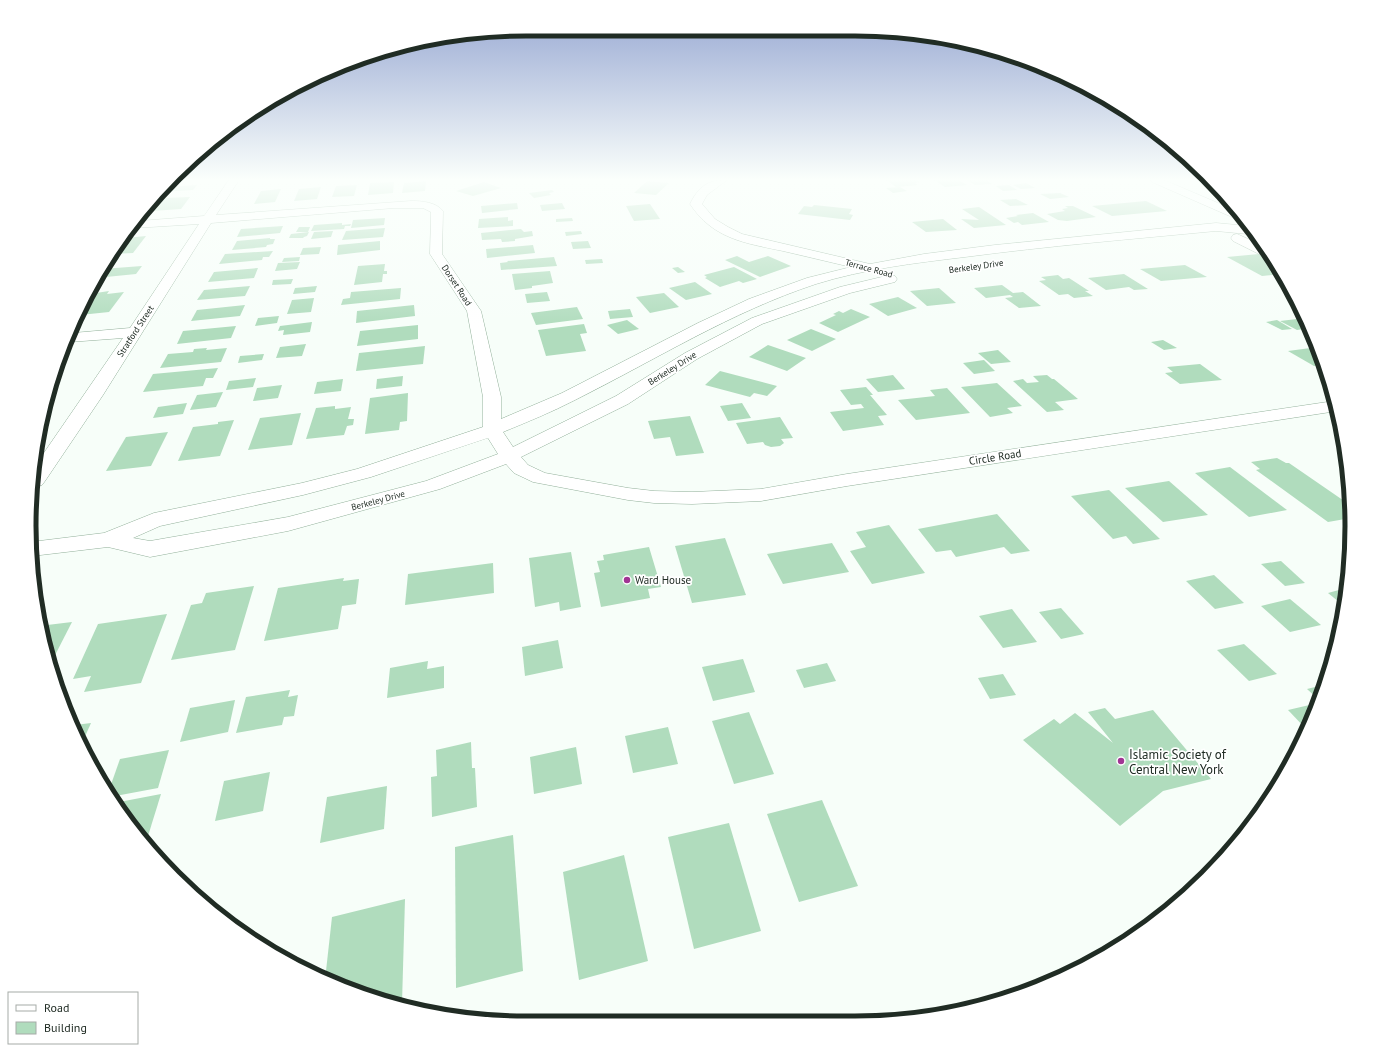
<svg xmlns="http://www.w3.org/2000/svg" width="1381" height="1052" font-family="'PT Sans',sans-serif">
<rect width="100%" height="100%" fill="#f7fef9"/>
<g fill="#b0dcbd">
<path d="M886 180H916L920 182 915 183 918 185 896 187Z"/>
<path d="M934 180H959L967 185 945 187Z"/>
<path d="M967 180H986L992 184 975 185Z"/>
<path d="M426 181 425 191 402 193 404 183Z"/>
<path d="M647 181 669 183 656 195 634 193Z"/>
<path d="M394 182 393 193 368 195 370 183Z"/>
<path d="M484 182 501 188 473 196 456 191Z"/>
<path d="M1026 183 1035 188 1021 189 1013 185Z"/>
<path d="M197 185 193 190 161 192 165 187Z"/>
<path d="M357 185 354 196 332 197 336 186Z"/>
<path d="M1009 185 1017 190 1003 191 996 186Z"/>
<path d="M321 187 317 199 294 201 299 189Z"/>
<path d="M900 187 907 191 893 193 886 188Z"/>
<path d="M281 189 275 202 254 204 261 191Z"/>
<path d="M552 190 554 192 549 193 551 195 534 198 529 193Z"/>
<path d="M1060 193 1069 197 1050 199 1040 194Z"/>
<path d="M190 197 181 209 152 211 163 198Z"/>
<path d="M1016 199 1028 205 1010 206 1000 200Z"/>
<path d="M1146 201 1167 211 1112 216 1092 206Z"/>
<path d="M517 203 518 209 482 213 481 206Z"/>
<path d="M562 203 565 209 542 211 540 205Z"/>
<path d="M650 204 660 219 634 221 626 206Z"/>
<path d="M814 205 852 209 849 214 853 215 850 220 798 214 804 206 812 207Z"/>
<path d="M1065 206H1073L1096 217 1067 221 1058 220 1047 214 1065 211 1062 209 1068 208Z"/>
<path d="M979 207 1006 225 974 228 961 219 979 220 962 209Z"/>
<path d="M1033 213 1049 222 1022 225 1018 222 1014 223 1006 218 1018 216 1016 215Z"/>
<path d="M508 217V221L513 220V226L478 228 479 219Z"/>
<path d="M385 218 384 225 351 228 353 220Z"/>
<path d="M572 218 573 221 556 222V219Z"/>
<path d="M943 219 957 230 926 232 912 222Z"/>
<path d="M342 223V225L351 224 350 226H345L344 229 311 231 314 225Z"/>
<path d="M283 226 280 233 237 237 241 229Z"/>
<path d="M299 227H310L308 232H296Z"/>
<path d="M385 228 383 237 342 240 346 231Z"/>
<path d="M521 229 524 232 532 231 533 236 515 239V241L502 242 501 239 482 240 481 233Z"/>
<path d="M333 231 331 237 311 239 314 232Z"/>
<path d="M581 231 582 234 566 236 565 232Z"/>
<path d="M309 232 307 236 304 237 303 238H289L291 234Z"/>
<path d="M146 236 133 253 113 254 126 238Z"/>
<path d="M270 238V239H275L273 244 267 245 266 247 232 250 237 241Z"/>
<path d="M380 241V250L337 255 338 245Z"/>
<path d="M588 241 591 248 573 249 571 242Z"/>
<path d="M533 245 535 253 487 258 486 249Z"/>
<path d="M321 247 319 254 300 255 303 248Z"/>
<path d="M273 251 269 257H263L262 260 219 264 225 254Z"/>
<path d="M1259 254 1275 262 1281 274 1262 276 1227 257Z"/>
<path d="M737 256 749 262 768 256 791 266 760 277 725 260Z"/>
<path d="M300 257 299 261 282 262 284 258Z"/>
<path d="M554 257 557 266 501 270 500 263 508 262 507 261Z"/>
<path d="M119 258 114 265 104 266 110 259Z"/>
<path d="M602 259 603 263 586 264 585 260Z"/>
<path d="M300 262 297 269 275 271 278 263Z"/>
<path d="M385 264 384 271H387V274H383L382 282 354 285 358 266Z"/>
<path d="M1185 265 1207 277 1161 281 1140 269Z"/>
<path d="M142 266 136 274 96 278 102 269Z"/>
<path d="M678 267 685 272 678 273 672 268Z"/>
<path d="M734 267 757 279 743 283 739 281 720 287 705 278 707 277 704 275Z"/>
<path d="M258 268 254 278 208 282 214 272Z"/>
<path d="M550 271 553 283 532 286V288L515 290 512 274Z"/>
<path d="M1124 274 1148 289 1134 290 1129 287 1106 290 1088 278Z"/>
<path d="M1058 275 1063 279 1069 278 1089 291H1085L1093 296 1074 298 1068 294 1059 295 1039 281 1046 280 1041 277Z"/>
<path d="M293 279 291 284 272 285 273 280Z"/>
<path d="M695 282 712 294 686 300 669 288Z"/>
<path d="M1002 285 1013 293 1023 292 1041 306 1019 308 1005 298 1013 297 1010 295 986 298 974 288Z"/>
<path d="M250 286 245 296 197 300 204 290Z"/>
<path d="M317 286 315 292 293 294 295 288Z"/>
<path d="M401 288 400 299 341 305 343 299 350 298 351 292Z"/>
<path d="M939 288 956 303 927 306 910 291Z"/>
<path d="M109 291 107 294 124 292 109 312 80 315 89 296 94 295 96 293Z"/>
<path d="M547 292 550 301 527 303 525 294Z"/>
<path d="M664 293 679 307 650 313 636 297Z"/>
<path d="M898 297 917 308 888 316 869 304Z"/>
<path d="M314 298 311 312 287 314 292 300Z"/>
<path d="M245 305 240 316 191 321 197 310Z"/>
<path d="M414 305 415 316 356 323 357 311Z"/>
<path d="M577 307 583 319 536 325 531 313Z"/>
<path d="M630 309 633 317 610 319 608 311Z"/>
<path d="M851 309 870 317 838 332 819 323 836 315 833 314 839 311 843 313Z"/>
<path d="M279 316 277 323 255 326 258 318Z"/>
<path d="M1297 319 1308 324 1310 328 1297 330 1280 321Z"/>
<path d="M627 320 639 329 618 334 607 325Z"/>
<path d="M1277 320 1292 329 1282 330 1266 322Z"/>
<path d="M312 322 310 332 283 335 284 330 278 331 280 326Z"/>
<path d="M584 324 587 333 580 334 586 351 546 356 538 330Z"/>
<path d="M418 325V339L357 346 360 331Z"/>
<path d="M236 326 231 338 177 344 183 331Z"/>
<path d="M811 329 836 339 812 351 787 340Z"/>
<path d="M1163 340 1177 348 1164 350 1151 342Z"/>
<path d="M306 344 302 356 276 358 280 347Z"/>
<path d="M768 345 806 358 787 371 749 357Z"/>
<path d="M425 346 423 364 356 371 359 353Z"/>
<path d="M1318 347 1323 365 1314 366 1288 351Z"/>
<path d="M207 348 206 350 227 348 221 362 160 368 168 354 193 352 194 349Z"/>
<path d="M998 350 1011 362 991 364 978 353Z"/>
<path d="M264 354 262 360 238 363 240 356Z"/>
<path d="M984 360 995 371 974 374 963 363Z"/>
<path d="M66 364 52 384V383L59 365Z"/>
<path d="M1200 364 1222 380 1180 384 1165 373 1173 372 1167 367Z"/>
<path d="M218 368 213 378H206L203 386 143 392 153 374Z"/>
<path d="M720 371 777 386 767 396 754 393 750 397 705 385Z"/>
<path d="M893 375 905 389 878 392 866 379Z"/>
<path d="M1047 375 1052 379H1054L1078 399 1055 402 1064 410 1047 412 1013 381 1023 379 1027 383 1039 382 1033 376Z"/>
<path d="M403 376 402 386 376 389 377 379Z"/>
<path d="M256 378 253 387 226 390 229 381Z"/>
<path d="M343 379 341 391 314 394 317 382Z"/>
<path d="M997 383 1022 406 1007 408 1013 413 990 417 961 387Z"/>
<path d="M282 385 278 398 253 401 257 388Z"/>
<path d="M866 387 873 395H870L887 415 878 416 884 425 843 431 830 412 864 408 861 404 851 405 840 390Z"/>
<path d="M947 388 970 413 916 420 898 400 935 396 930 390Z"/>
<path d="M223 392 216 407 190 410 197 395Z"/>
<path d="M408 393 407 421 400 422 399 430 365 434 370 398Z"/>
<path d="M187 403 183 414 153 418 158 407Z"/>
<path d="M742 403 751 418 728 421 720 406Z"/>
<path d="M335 406V409L351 407 348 419H354L353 425 347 426 344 435 306 439 316 408Z"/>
<path d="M301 413 292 445 248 450 260 418Z"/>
<path d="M690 416 704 453 676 456 670 437 654 439 648 421Z"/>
<path d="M780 417 793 438 781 439 784 443 780 446 771 447 765 445 763 442 747 444 736 423Z"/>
<path d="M234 420 220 456 178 461 193 427 218 424V422Z"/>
<path d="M168 432 151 466 106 471 126 437Z"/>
<path d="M1277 458 1286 463H1289L1350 505 1351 518 1328 522 1256 470 1260 469 1251 462Z"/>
<path d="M1230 467 1287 510 1249 517 1195 473Z"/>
<path d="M1169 481 1208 515 1163 522 1125 488Z"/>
<path d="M1109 490 1160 539 1133 544 1126 536 1113 539 1071 496Z"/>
<path d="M997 514 1030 551 1011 554 1004 547 956 557 951 550 936 552 918 529Z"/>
<path d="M889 525 925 573 872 584 850 551 866 547 856 532Z"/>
<path d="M725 538 746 595 692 603 675 546Z"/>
<path d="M832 543 849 572 783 584 767 554Z"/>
<path d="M649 547 661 587 648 589 650 598 601 607 594 573 600 572 597 561 604 560 603 555Z"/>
<path d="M571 552 581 607 560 611 559 602 535 607 529 558Z"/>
<path d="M1281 561 1305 583 1285 586 1261 564Z"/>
<path d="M493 563 494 593 405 605 408 574Z"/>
<path d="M1214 575 1244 603 1215 609 1186 581Z"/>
<path d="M344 578 343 581 359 579 356 604 342 606 338 629 264 641 278 588Z"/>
<path d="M254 586 235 650 171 660 191 605 202 603 206 593Z"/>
<path d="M1346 588 1344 606 1328 593Z"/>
<path d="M1290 599 1321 625 1290 632 1261 606Z"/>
<path d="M1061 608 1084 634 1061 639 1039 612Z"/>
<path d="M1012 609 1037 642 1003 648 979 616Z"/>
<path d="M167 614 141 683 84 692 91 676 73 679 98 624Z"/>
<path d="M72 622 50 665 39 626Z"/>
<path d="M558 640 563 668 525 676 522 647Z"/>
<path d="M1244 644 1277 674 1249 681 1217 650Z"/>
<path d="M743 659 755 692 713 701 702 667Z"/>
<path d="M428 661 427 669 444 666V688L387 698 390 668Z"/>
<path d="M827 663 836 681 804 688 796 670Z"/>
<path d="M1003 674 1016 695 990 699 978 678Z"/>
<path d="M1323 685 1319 700 1307 689Z"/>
<path d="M290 690 288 697 298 695 294 716 284 717 282 725 236 733 246 697Z"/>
<path d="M235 700 228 732 180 742 190 708Z"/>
<path d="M1318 703 1314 716 1307 730 1288 710Z"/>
<path d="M1105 708 1115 719 1153 710 1211 779 1163 791 1120 826 1023 740 1054 719 1060 724 1075 713 1113 743 1088 712Z"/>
<path d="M749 712 774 774 734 784 712 721Z"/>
<path d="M91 723 83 741 75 725Z"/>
<path d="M668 727 678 764 633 773 625 736Z"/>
<path d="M471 742 472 768H475L477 807 432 817 431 777 437 776 436 750Z"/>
<path d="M576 747 582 784 534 794 530 757Z"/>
<path d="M169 750 158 788 110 797 108 793 120 759Z"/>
<path d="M270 772 263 811 215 821 224 781Z"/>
<path d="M387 786 384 829 320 843 327 797Z"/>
<path d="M161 794 148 836 142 838 114 803Z"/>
<path d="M822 800 858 886 799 902 767 814Z"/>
<path d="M729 823 761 931 694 949 668 837Z"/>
<path d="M513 835 523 971 456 988 455 847Z"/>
<path d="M624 855 648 961 579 980 563 872Z"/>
<path d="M405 899 402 1003 336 985 325 980 332 917Z"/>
</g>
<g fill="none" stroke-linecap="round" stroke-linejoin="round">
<g stroke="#92b09a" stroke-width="1">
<g id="minor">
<path d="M229 180H239L216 215 411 201C422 201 436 202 443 211L442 254 481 311 501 397V419L562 393 698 323 749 299 807 278 851 267C828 262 806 256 783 251 745 243 713 239 690 204 698 187 709 179 727 180L707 195 702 204 715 219 728 227 742 234 870 264 924 254 995 245 1216 223 1248 226 1254 231 1248 234 1216 231C1132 239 1048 246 965 257 915 263 864 269 816 284 731 312 655 360 575 400 552 412 527 422 503 432L513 447 616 396 685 353 752 318 840 287 890 275 895 276 897 279 895 282 850 293 762 324 697 359 628 404 521 457 528 465 545 473 628 488 654 491 692 492 761 489 847 474 1334 401 1337 411 847 486 761 501 692 504 654 503 628 500 533 482 514 473 506 464 440 489 288 531 150 557 108 547 32 556 31 542 104 533 154 513 302 483 357 469 483 427V397L467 311 430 254 431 212 423 208H394L211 223 103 395 45 481 42 485 34 487 37 463 123 338 69 342 73 333 130 328 199 224 134 228 139 221 204 216ZM488 438 498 454 426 481 288 517 150 541 133 538 160 526 303 495 371 477Z"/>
<path d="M1151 180H1164L1239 212 1247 222 1241 221 1152 182Z"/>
<path d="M1237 234 1266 247 1272 257H1265L1233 241 1231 238 1233 235Z"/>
</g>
</g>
<use href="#minor" fill="#fff" fill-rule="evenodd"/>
</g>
<linearGradient id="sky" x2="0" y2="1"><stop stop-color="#94a5d1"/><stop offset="0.55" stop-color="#fbfffc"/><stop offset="1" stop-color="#fbfffc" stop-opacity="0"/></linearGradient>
<rect width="1381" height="327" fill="url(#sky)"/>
<g fill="#a13494" stroke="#fff" stroke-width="1.5">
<circle cx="627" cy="580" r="4"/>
<circle cx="1121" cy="761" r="4"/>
</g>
<g text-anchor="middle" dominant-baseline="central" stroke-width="3.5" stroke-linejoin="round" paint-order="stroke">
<g font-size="9" fill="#202c24" stroke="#fff">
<text transform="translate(976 266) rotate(-8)">Berkeley Drive</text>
<text transform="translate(869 268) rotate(15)">Terrace Road</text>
<text transform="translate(457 285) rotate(57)">Dorset Road</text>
<text transform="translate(135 331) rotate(-57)">Stratford Street</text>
<text transform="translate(672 368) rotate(-32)">Berkeley Drive</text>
<text transform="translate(378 500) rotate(-15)">Berkeley Drive</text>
</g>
<g font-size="11" fill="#202c24" stroke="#fff">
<text transform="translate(995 457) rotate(-9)">Circle Road</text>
</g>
<g font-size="11" fill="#202c24" stroke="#fff" text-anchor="start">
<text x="635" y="580">Ward House</text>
</g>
<g font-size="13" fill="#202c24" stroke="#fff" text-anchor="start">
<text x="1129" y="754">Islamic Society of<tspan x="1129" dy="15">Central New York</tspan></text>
</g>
</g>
<path d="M0 0H1381V1052H0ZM526 36H855A490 490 0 0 1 1345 526V526A490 490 0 0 1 855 1016H526A490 490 0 0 1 36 526V526A490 490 0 0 1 526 36Z" fill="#fff" fill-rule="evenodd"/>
<path fill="none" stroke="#202c24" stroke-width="5" d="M526 36H855A490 490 0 0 1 1345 526V526A490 490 0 0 1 855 1016H526A490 490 0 0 1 36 526V526A490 490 0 0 1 526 36Z"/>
<rect x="8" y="992" width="130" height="52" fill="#ffffff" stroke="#a6aba7"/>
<rect x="16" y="1005" width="20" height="6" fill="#ffffff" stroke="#a6aba7"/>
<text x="44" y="1012" font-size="12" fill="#202c24">Road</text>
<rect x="16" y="1022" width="20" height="12" fill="#b0dcbd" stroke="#a6aba7"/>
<text x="44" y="1032" font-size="12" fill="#202c24">Building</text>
</svg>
